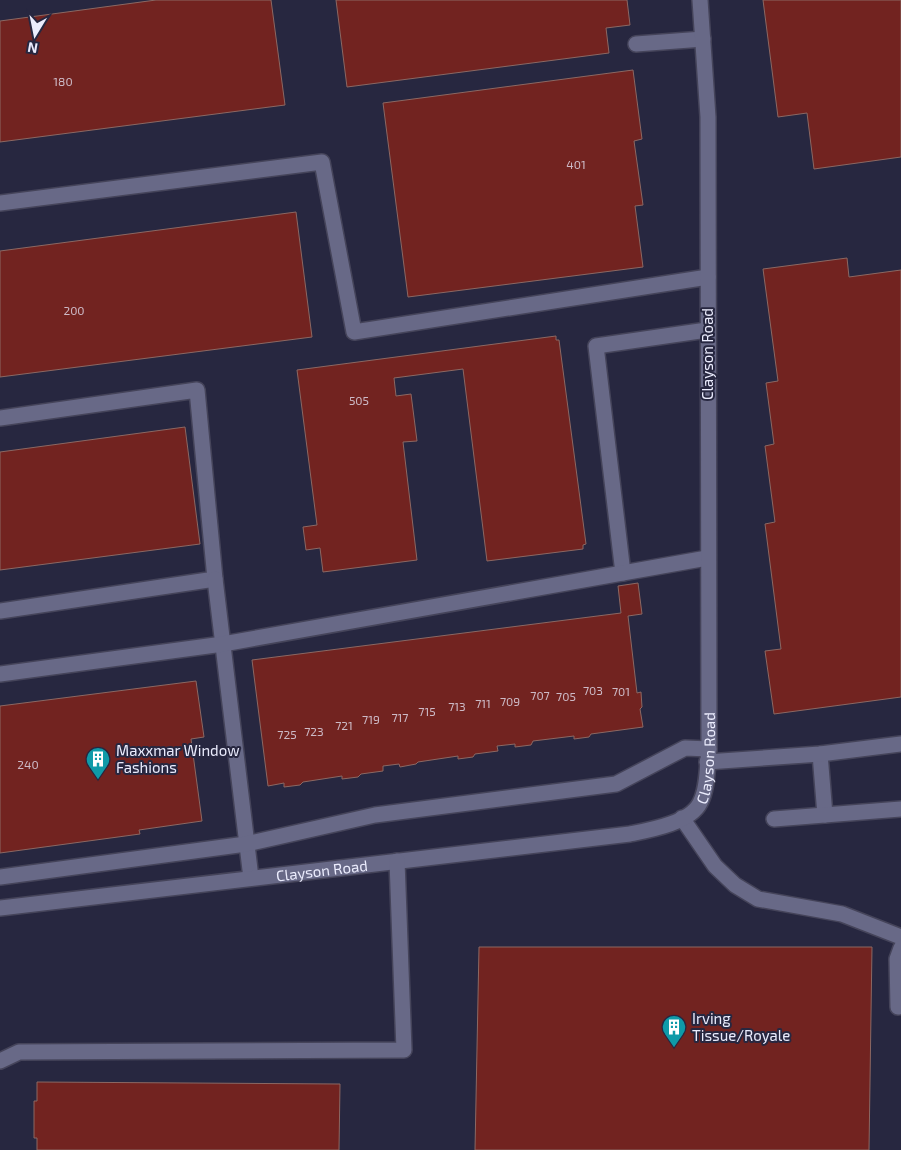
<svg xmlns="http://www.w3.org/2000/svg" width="901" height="1150" font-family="'Exo 2',sans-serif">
<rect width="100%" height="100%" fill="#272740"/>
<g fill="#722320" stroke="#8b6863">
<path d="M156 0H271L285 105 0 142V21Z"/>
<path d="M336 0H627L630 25 606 28 609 53 347 87Z"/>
<path d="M763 0H901V157L814 169 807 113 778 117Z"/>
<path d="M633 70 642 139 634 141 643 205 635 206 643 267 408 297 383 103Z"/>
<path d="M296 212 312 337 0 377V251Z"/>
<path d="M847 258 849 277 901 270V697L774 714 765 651 781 649 765 524 775 522 765 446 774 444 766 383 778 381 763 269Z"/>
<path d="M556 336V340H559L586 544 583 545V549L487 561 463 369 394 378 396 396 411 394 417 441 403 442 417 560 323 572 320 548 306 550 303 527 317 525 297 370Z"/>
<path d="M185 427 200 544 0 570V452Z"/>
<path d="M638 583 642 614 628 616 637 693 641 692 642 707 640 709 643 727 591 734 589 737 574 739V736L533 741 531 745 515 747V744L497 746 498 751 475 754 473 757 458 759V756L418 762 416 764 400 767 399 764 383 766V771L361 774 358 777 342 779V776L303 782 300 785 284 787V783L268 786 252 660 621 613 618 586Z"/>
<path d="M196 681 204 737 191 739 202 821 139 830 140 834 0 853V706Z"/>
<path d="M479 947H872L869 1150H475Z"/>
<path d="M37 1082 340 1084 339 1150H37V1138H34V1101H37Z"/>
</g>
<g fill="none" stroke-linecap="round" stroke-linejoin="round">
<g stroke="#45445a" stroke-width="18">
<g id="minor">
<path d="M636 44 703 39"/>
<path d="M0 203 322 162 354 332 708 277"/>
<path d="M0 418 197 390 215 579 0 611"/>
<path d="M623 573 596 346 707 330"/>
<path d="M215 579 251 878"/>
<path d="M0 674 223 644 707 558"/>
<path d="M820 754 825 815"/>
<path d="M707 762 820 754 901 744"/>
<path d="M682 818 715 866 735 885 758 899 842 914 901 937"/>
<path d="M774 819 901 809"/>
<path d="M0 877 246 844 375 815 616 784 685 748 709 749"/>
<path id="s1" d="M0 908 630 834C650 830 690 823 700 803 708 788 707 765 709 749L708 117 700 0"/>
<path d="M898 1007 897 959 901 948"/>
<path d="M0 1061 19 1052 404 1050 397 861"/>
</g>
</g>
<use href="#minor" stroke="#686987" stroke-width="15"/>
</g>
<defs>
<g id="building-pin" transform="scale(1.25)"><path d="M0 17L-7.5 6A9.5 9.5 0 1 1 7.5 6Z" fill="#0f9aa8" stroke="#272740"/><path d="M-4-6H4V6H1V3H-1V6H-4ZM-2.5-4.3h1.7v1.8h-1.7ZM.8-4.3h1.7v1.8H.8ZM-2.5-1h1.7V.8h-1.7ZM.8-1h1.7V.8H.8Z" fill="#fff"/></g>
</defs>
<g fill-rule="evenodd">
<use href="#building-pin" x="98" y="759"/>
<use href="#building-pin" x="674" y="1027"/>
</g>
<g text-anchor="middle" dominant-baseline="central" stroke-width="4" stroke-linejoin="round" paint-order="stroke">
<g font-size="12" fill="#cdbac6">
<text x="63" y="81">180</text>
<text x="576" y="164">401</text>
<text x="74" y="310">200</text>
<text x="359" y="400">505</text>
<text x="593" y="690">703</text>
<text x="621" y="691">701</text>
<text x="540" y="695">707</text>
<text x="566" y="696">705</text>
<text x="510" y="701">709</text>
<text x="483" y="703">711</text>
<text x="457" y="706">713</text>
<text x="427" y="711">715</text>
<text x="400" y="717">717</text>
<text x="371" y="719">719</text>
<text x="344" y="725">721</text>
<text x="314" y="731">723</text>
<text x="287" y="734">725</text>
<text x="28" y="764">240</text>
</g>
<g font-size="15" fill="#ebecfd" stroke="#272740">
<text transform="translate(707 354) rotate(-90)">Clayson Road</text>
<text stroke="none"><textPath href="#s1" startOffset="759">Clayson Road</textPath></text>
<text stroke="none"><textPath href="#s1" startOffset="324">Clayson Road</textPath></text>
</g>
<g font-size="15" fill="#ebecfd" stroke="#272740" text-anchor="start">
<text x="116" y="750">Maxxmar Window<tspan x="116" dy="17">Fashions</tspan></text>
<text x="692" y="1018">Irving<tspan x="692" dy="17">Tissue/Royale</tspan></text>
</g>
</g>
<g transform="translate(35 35) rotate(190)" stroke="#272740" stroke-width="4" paint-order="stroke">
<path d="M0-4L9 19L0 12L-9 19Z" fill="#ebecfd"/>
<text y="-8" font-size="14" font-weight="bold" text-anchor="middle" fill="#ebecfd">N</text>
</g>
</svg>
